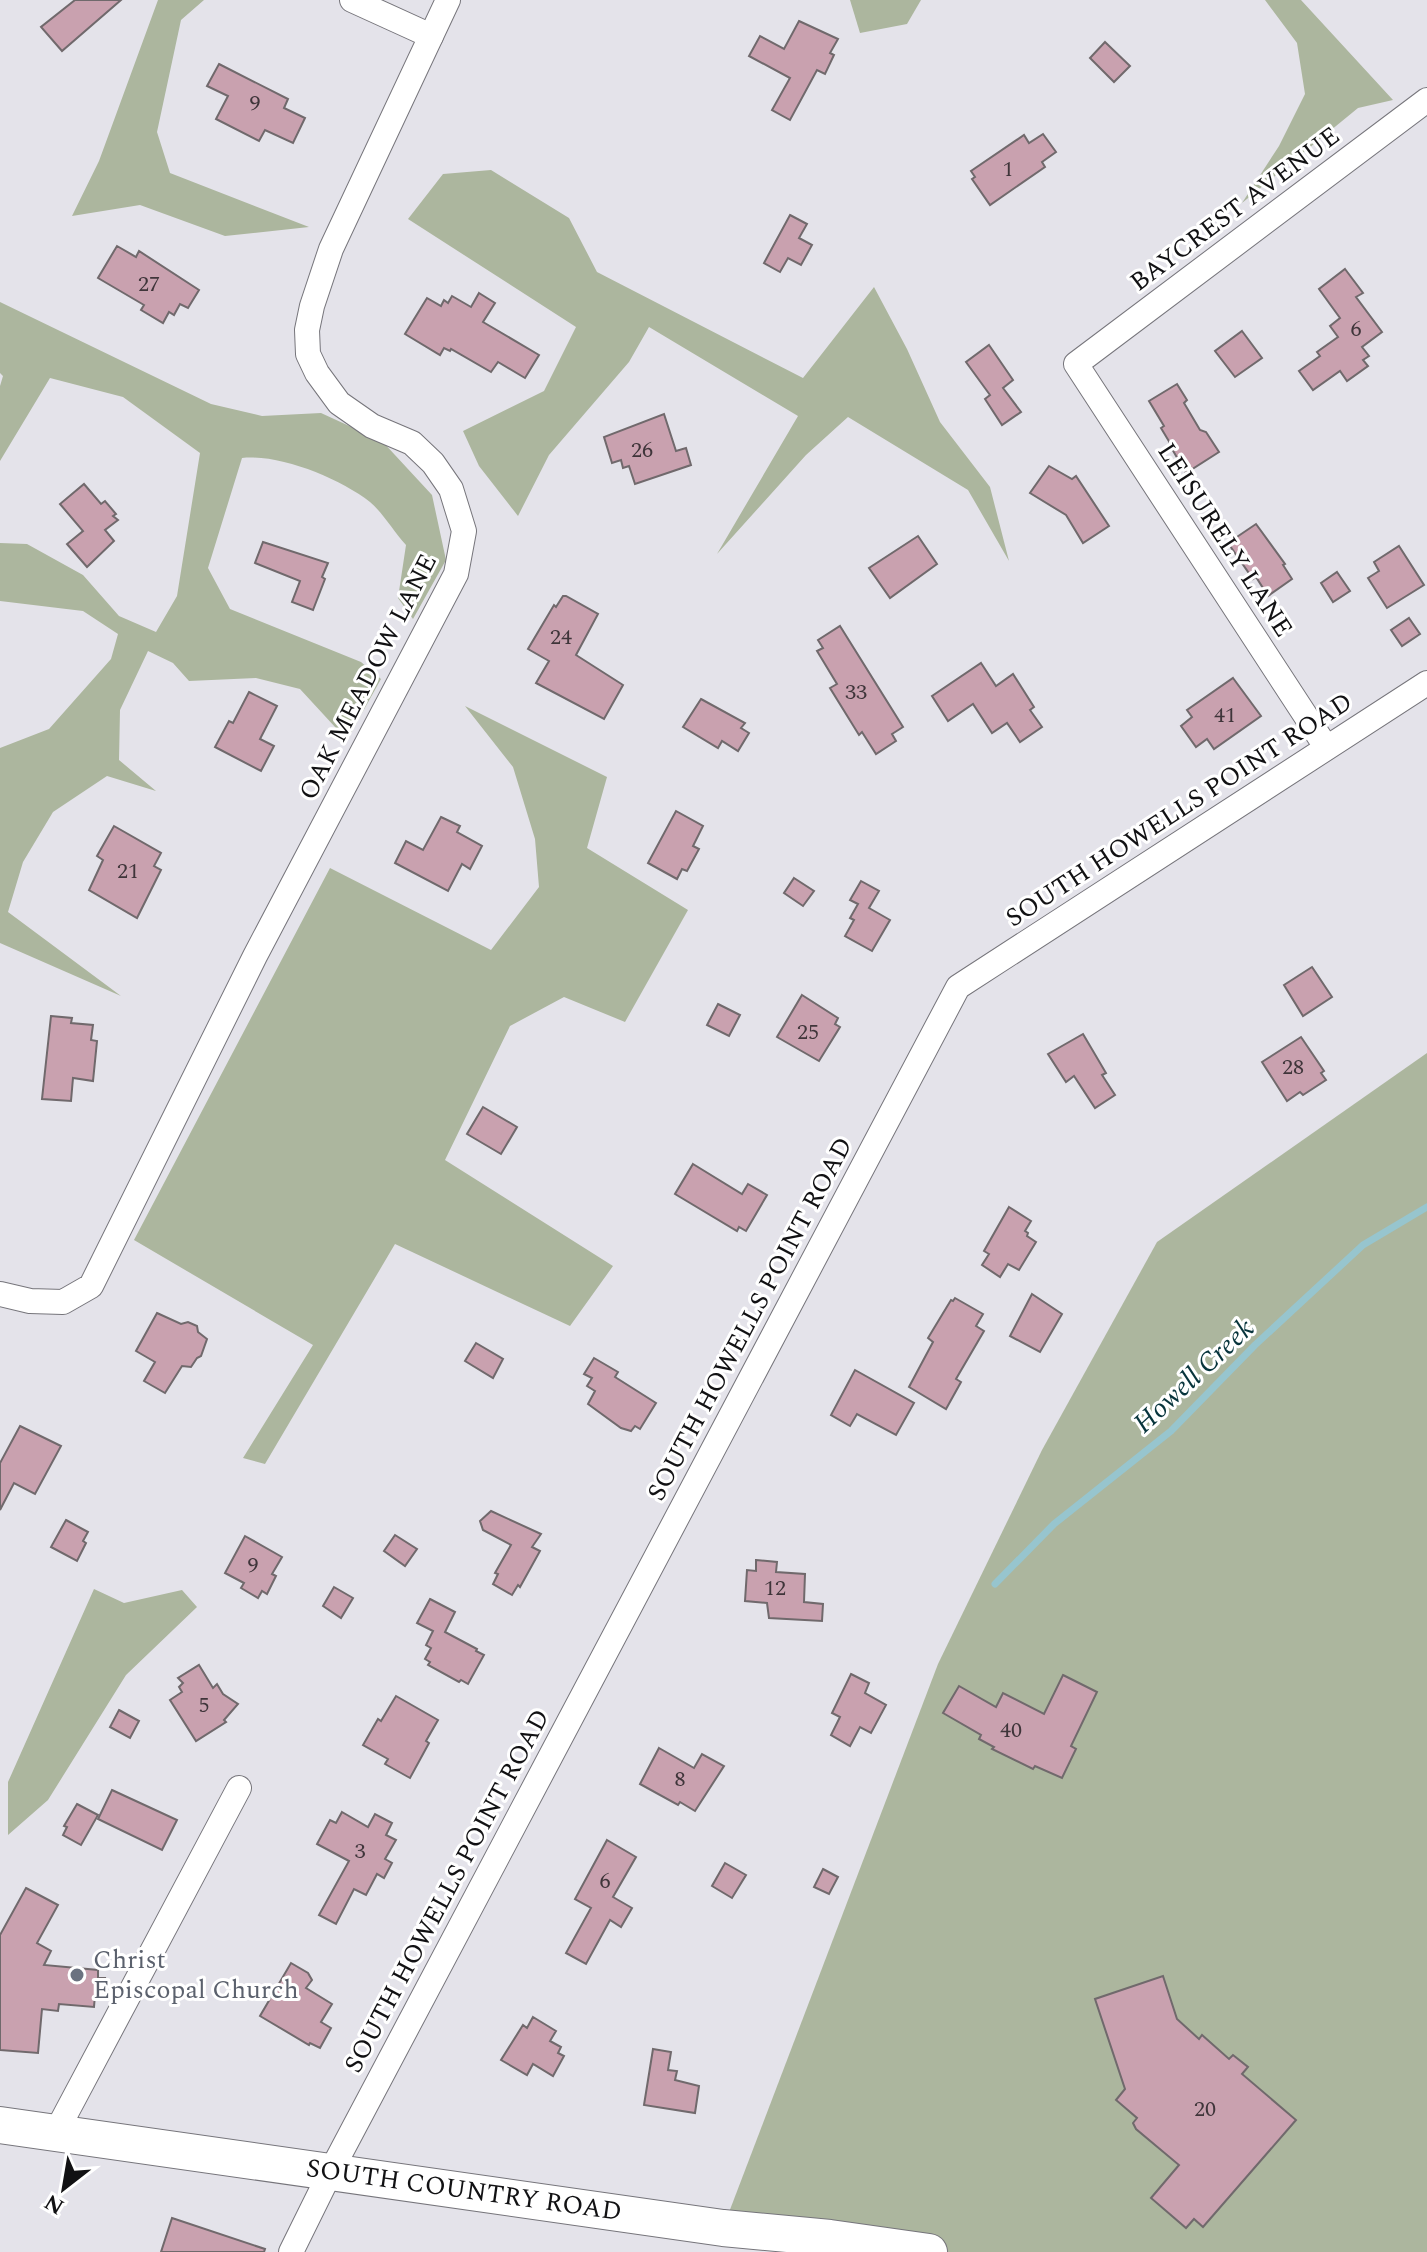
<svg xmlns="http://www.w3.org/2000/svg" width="1427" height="2252" font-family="Spectral,serif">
<rect width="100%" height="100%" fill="#e4e3ea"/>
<g fill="#acb69e">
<path d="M158 0H204L181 20 157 132 170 173 309 227 225 236 140 205 72 216 99 161Z"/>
<path d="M850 0H921L907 24 860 33Z"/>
<path d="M1265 0H1301L1393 100 1358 108 1242 203 1279 146 1305 94 1297 43Z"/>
<path d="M491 170 569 218 597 272 803 378 874 287 907 349 940 422 990 487 1009 561 968 490 848 417 806 455 717 554 798 416 649 327 629 362 549 455 518 516 479 466 463 431 544 391 576 327 408 219 443 174Z"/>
<path d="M0 302 211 404 262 416 321 413 382 441 432 495 446 560 413 619 398 598 406 545C394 532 383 513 370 502 339 478 280 454 242 458L208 568 230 609 361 662 381 679 347 740 300 689 256 678 189 681 173 663 148 651 120 710 119 760 156 791 107 776 53 812 23 862 8 912 121 996 0 943V748L49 729 111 659 118 634 83 611 0 601V543L27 544 83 575 119 616 156 632 177 596 200 453 123 397 50 378 0 461V386L3 376 0 373Z"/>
<path d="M465 706 607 777 587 848 688 910 625 1022 564 997 510 1026 445 1160 613 1266 570 1326 395 1244 265 1464 243 1458 313 1345 134 1240 330 868 491 950 539 887 535 839 513 767Z"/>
<path d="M1427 1053V2252H863L723 2228 938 1664 1042 1450 1157 1242Z"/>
<path d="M94 1589 124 1603 182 1590 197 1607 126 1675 48 1800 8 1835V1782Z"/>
</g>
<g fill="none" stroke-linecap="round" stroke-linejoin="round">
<path stroke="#97c5ce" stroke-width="7" d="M995 1584 1054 1524 1171 1431 1255 1345 1363 1245 1427 1207"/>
</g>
<g fill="#c9a1af" stroke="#70696c" stroke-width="2">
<path d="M75 0H121L62 51 41 27Z"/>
<path d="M799 21 838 39 830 53 834 55 825 74 817 70 790 120 772 110 790 78 749 56 760 36 784 49Z"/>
<path d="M1105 42 1130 66 1114 82 1090 58Z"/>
<path d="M219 64 288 99 284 108 305 118 293 143 265 130 259 141 216 119 228 96 207 86Z"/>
<path d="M1043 134 1056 152 1042 162 1045 167 990 205 972 179 975 177 971 171 1024 135 1029 143Z"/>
<path d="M790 215 807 224 799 238 812 245 801 265 788 258 780 272 764 263Z"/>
<path d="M117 246 136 257 139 251 199 290 188 308 180 304 174 315 169 312 163 323 141 310 144 305 98 278Z"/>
<path d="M1345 269 1363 293 1356 297 1382 332 1362 347 1369 356 1363 360 1368 366 1347 381 1340 371 1313 390 1299 371 1320 356 1317 352 1338 337 1330 326 1340 318 1319 289Z"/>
<path d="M479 293 495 303 483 322 539 355 525 378 498 362 491 372 451 349 450 351 444 348 440 355 405 334 427 298 441 306 444 300 448 303 452 296 471 307Z"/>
<path d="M1242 331 1262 358 1235 377 1215 351Z"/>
<path d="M989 345 1013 380 1003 388 1021 412 1002 425 985 399 990 395 966 362Z"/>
<path d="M1177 384 1187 400 1184 403 1200 430 1206 432 1219 452 1186 473 1172 449 1173 448 1161 428 1164 426 1149 401Z"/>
<path d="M664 414 676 451 686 448 691 465 635 484 629 466 623 468 621 460 612 463 604 437Z"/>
<path d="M1049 466 1072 479 1076 476 1109 526 1083 543 1066 515 1030 493Z"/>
<path d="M84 484 101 504 105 501 116 514 113 516 118 520 105 530 114 541 87 567 67 544 83 531 60 504Z"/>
<path d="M1256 524 1285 564 1283 565 1292 579 1268 596 1256 577 1253 579 1228 543Z"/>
<path d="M918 536 937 564 890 598 869 568Z"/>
<path d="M263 542 328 563 322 577 325 579 313 610 292 602 300 581 255 563Z"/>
<path d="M1399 546 1424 585 1387 608 1368 578 1379 571 1374 562Z"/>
<path d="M1337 572 1350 591 1333 602 1321 583Z"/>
<path d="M563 596H566L598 614 576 655 623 685 604 719 536 683 549 661 528 649 554 605 556 607Z"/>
<path d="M1409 618 1420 634 1402 646 1391 630Z"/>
<path d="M840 626 903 727 892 734 896 741 876 754 862 732 859 735 830 688 837 684 817 651 823 648 818 640Z"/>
<path d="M981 663 996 686 1013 674 1034 707 1030 710 1042 727 1020 742 1007 723 992 733 973 704 948 721 932 696Z"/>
<path d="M1233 678 1261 716 1214 749 1207 739 1196 747 1181 726 1192 717 1187 710Z"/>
<path d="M249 692 277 706 260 739 274 746 261 771 215 747 229 721 233 723Z"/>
<path d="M701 699 745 723 741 728 749 733 738 751 722 741 718 748 683 727Z"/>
<path d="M676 811 703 826 693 846 699 849 687 871 682 869 677 879 648 863Z"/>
<path d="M441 817 460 826 457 832 482 846 470 869 462 864 448 891 395 863 406 841 423 850Z"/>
<path d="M114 826 161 853 154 866 161 870 137 918 89 890 103 860 97 856Z"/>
<path d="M794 878 814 891 803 906 784 893Z"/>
<path d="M861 881 879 891 869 908 890 920 872 951 845 936 854 920 850 918 858 904 850 900Z"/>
<path d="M1312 967 1332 997 1303 1016 1284 985Z"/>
<path d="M802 995 838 1018 835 1024 840 1027 819 1061 777 1037Z"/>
<path d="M718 1004 740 1015 729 1036 707 1025Z"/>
<path d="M51 1016 72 1018 71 1023 93 1025 91 1040 97 1041 93 1081 73 1078 71 1101 42 1099Z"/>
<path d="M1083 1034 1106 1073 1102 1075 1115 1095 1095 1108 1074 1076 1066 1082 1048 1054Z"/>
<path d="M1301 1037 1324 1071 1321 1073 1326 1080 1303 1095 1300 1092 1287 1101 1262 1062Z"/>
<path d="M483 1107 517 1127 501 1154 467 1134Z"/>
<path d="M693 1164 742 1194 748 1184 767 1195 746 1231 739 1227 737 1231 675 1194Z"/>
<path d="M1009 1207 1031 1221 1025 1231 1028 1233 1027 1236 1036 1242 1019 1270 1008 1264 1000 1277 982 1265 989 1254 984 1251Z"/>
<path d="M1032 1294 1062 1314 1040 1352 1010 1336Z"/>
<path d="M955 1298 983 1314 976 1326 984 1331 956 1379 961 1382 946 1409 909 1387 933 1342 928 1338 951 1300 953 1301Z"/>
<path d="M157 1313 181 1324 188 1322 197 1326 198 1332 207 1339 201 1356 197 1358 191 1367 182 1366 165 1393 144 1381 155 1362 136 1351Z"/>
<path d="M476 1343 503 1359 493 1378 465 1361Z"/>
<path d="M594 1358 618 1372 615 1377 656 1403 640 1429 635 1426 631 1431 621 1428 588 1404 595 1391 587 1386 592 1378 584 1374Z"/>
<path d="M855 1370 914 1403 896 1435 857 1414 850 1426 831 1415Z"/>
<path d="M20 1426 61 1446 35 1494 14 1483 0 1510V1463Z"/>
<path d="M491 1511 541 1534 532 1547 540 1551 520 1587 518 1585 512 1595 493 1584 498 1574 495 1573 511 1545 483 1530 480 1521Z"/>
<path d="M66 1520 88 1532 83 1541 86 1543 77 1561 51 1547Z"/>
<path d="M395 1535 417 1549 405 1566 384 1551Z"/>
<path d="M245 1536 282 1557 272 1574 276 1576 267 1594 262 1591 258 1598 241 1588 244 1583 225 1573Z"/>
<path d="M756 1560 777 1562 776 1572 805 1574 804 1602 823 1604 822 1621 769 1618 767 1603 745 1601 747 1570 756 1571Z"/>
<path d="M334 1587 353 1598 341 1618 323 1606Z"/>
<path d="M430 1599 455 1612 445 1632 477 1649 476 1651 484 1655 468 1684 461 1680 459 1682 428 1665 430 1662 425 1659 431 1648 426 1645 433 1631 417 1623Z"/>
<path d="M199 1665 213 1688 217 1684 223 1694 238 1704 224 1720 226 1722 196 1741 170 1700 182 1692 179 1687 183 1683 178 1678Z"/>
<path d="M851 1674 869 1683 865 1693 886 1705 871 1733 860 1727 850 1746 831 1735 840 1717 832 1713Z"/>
<path d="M1063 1675 1097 1692 1071 1746 1076 1749 1062 1778 1035 1766 1033 1769 992 1749 994 1747 979 1739 981 1735 943 1713 959 1686 996 1707 1003 1693 1044 1714Z"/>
<path d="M396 1696 438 1720 426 1741 429 1743 410 1778 385 1764 388 1759 363 1745 378 1719 381 1721Z"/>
<path d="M119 1710 139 1721 130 1738 110 1727Z"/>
<path d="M659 1748 694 1768 702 1754 724 1766 695 1811 680 1802 678 1805 640 1784Z"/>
<path d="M112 1790 177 1820 162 1850 98 1819Z"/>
<path d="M77 1804 98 1815 81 1845 63 1835 67 1827 64 1826Z"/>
<path d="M342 1812 368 1827 375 1814 392 1823 386 1835 396 1840 385 1859 392 1863 384 1878 377 1874 366 1895 354 1889 336 1924 319 1915 349 1861 317 1844 330 1820 336 1823Z"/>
<path d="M607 1840 636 1857 613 1897 632 1908 621 1927 610 1920 586 1964 566 1953 591 1908 575 1899Z"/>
<path d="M725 1863 746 1875 732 1898 712 1886Z"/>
<path d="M823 1869 838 1877 829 1894 814 1887Z"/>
<path d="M26 1888 58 1905 37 1943 51 1951 44 1965 98 1970V1978H105L103 1996 95 1995 94 2007 59 2004 58 2011 42 2009 38 2053 0 2050V1935Z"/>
<path d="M291 1963 308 1973 312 1980 306 1988 332 2004 321 2022 331 2028 320 2048 310 2043 309 2045 260 2016Z"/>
<path d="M1163 1976 1177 2019 1199 2039 1202 2035 1229 2059 1233 2055 1248 2067 1242 2074 1296 2120 1203 2227 1194 2219 1186 2228 1151 2198 1179 2165 1136 2129 1133 2123 1137 2118 1116 2100 1125 2089 1095 1999Z"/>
<path d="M533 2017 556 2031 550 2041 561 2047 558 2053 564 2056 553 2076 533 2064 527 2075 501 2060 523 2025 527 2028Z"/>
<path d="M653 2049 671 2052 668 2070 677 2071 675 2080 699 2086 695 2113 644 2105Z"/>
<path d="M172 2218 265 2249 264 2252H161Z"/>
</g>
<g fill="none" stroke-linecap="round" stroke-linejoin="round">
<g stroke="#76757b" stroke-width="26">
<g id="minor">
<path d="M352 0 431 36"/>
<path d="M1326 747 1076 364 1427 100"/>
<path d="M0 1294 30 1301 63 1302 91 1286 255 956 456 574 464 531 451 489 433 463 412 443 372 426 339 403 317 373 308 354 307 330 312 306 331 249 448 0"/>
<path d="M55 2134 239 1788"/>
<path d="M291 2252 331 2171 958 987 1427 683"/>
</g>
</g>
<g stroke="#76757b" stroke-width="38">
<path id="secondary" d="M0 2125 723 2228 830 2238 929 2252"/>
</g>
<use href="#minor" stroke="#fff" stroke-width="24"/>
<use href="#secondary" stroke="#fff" stroke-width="36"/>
</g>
<circle fill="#6b7280" stroke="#fff" stroke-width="3" cx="77" cy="1975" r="8"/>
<g text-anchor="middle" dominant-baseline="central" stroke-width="6" stroke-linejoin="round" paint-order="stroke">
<g font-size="22" fill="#3f353a">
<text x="255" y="103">9</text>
<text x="1008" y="169">1</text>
<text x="149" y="284">27</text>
<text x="1356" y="329">6</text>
<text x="642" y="450">26</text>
<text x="561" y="637">24</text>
<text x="856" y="692">33</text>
<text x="1225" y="715">41</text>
<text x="128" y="871">21</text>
<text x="808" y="1032">25</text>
<text x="1293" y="1067">28</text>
<text x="253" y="1565">9</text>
<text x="775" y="1588">12</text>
<text x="204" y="1705">5</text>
<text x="1011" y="1730">40</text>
<text x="680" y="1779">8</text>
<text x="360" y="1851">3</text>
<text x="605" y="1881">6</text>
<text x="1205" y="2109">20</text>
</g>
<g font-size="26" fill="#111113" stroke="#fff">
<text transform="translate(1235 209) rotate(-37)">BAYCREST AVENUE</text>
<text transform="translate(1225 540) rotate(57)">LEISURELY LANE</text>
<text transform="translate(368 677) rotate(-63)">OAK MEADOW LANE</text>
<text transform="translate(1179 810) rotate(-33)">SOUTH HOWELLS POINT ROAD</text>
<text transform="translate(750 1319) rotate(-62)">SOUTH HOWELLS POINT ROAD</text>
<text transform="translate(447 1891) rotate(-62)">SOUTH HOWELLS POINT ROAD</text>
<text transform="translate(464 2190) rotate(8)">SOUTH COUNTRY ROAD</text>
</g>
<g font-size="26" fill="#5b616d" stroke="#fff" text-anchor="start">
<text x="93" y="1960">Christ<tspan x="93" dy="30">Episcopal Church</tspan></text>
</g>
<g font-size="28" font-style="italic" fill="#07343c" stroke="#fff">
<text transform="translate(1194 1376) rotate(-43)">Howell Creek</text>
</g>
</g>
<g transform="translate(64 2188) rotate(211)" stroke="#ffffff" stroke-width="6" paint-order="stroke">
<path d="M0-6L14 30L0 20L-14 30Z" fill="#111113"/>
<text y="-12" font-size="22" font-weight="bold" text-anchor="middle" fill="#111113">N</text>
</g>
</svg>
